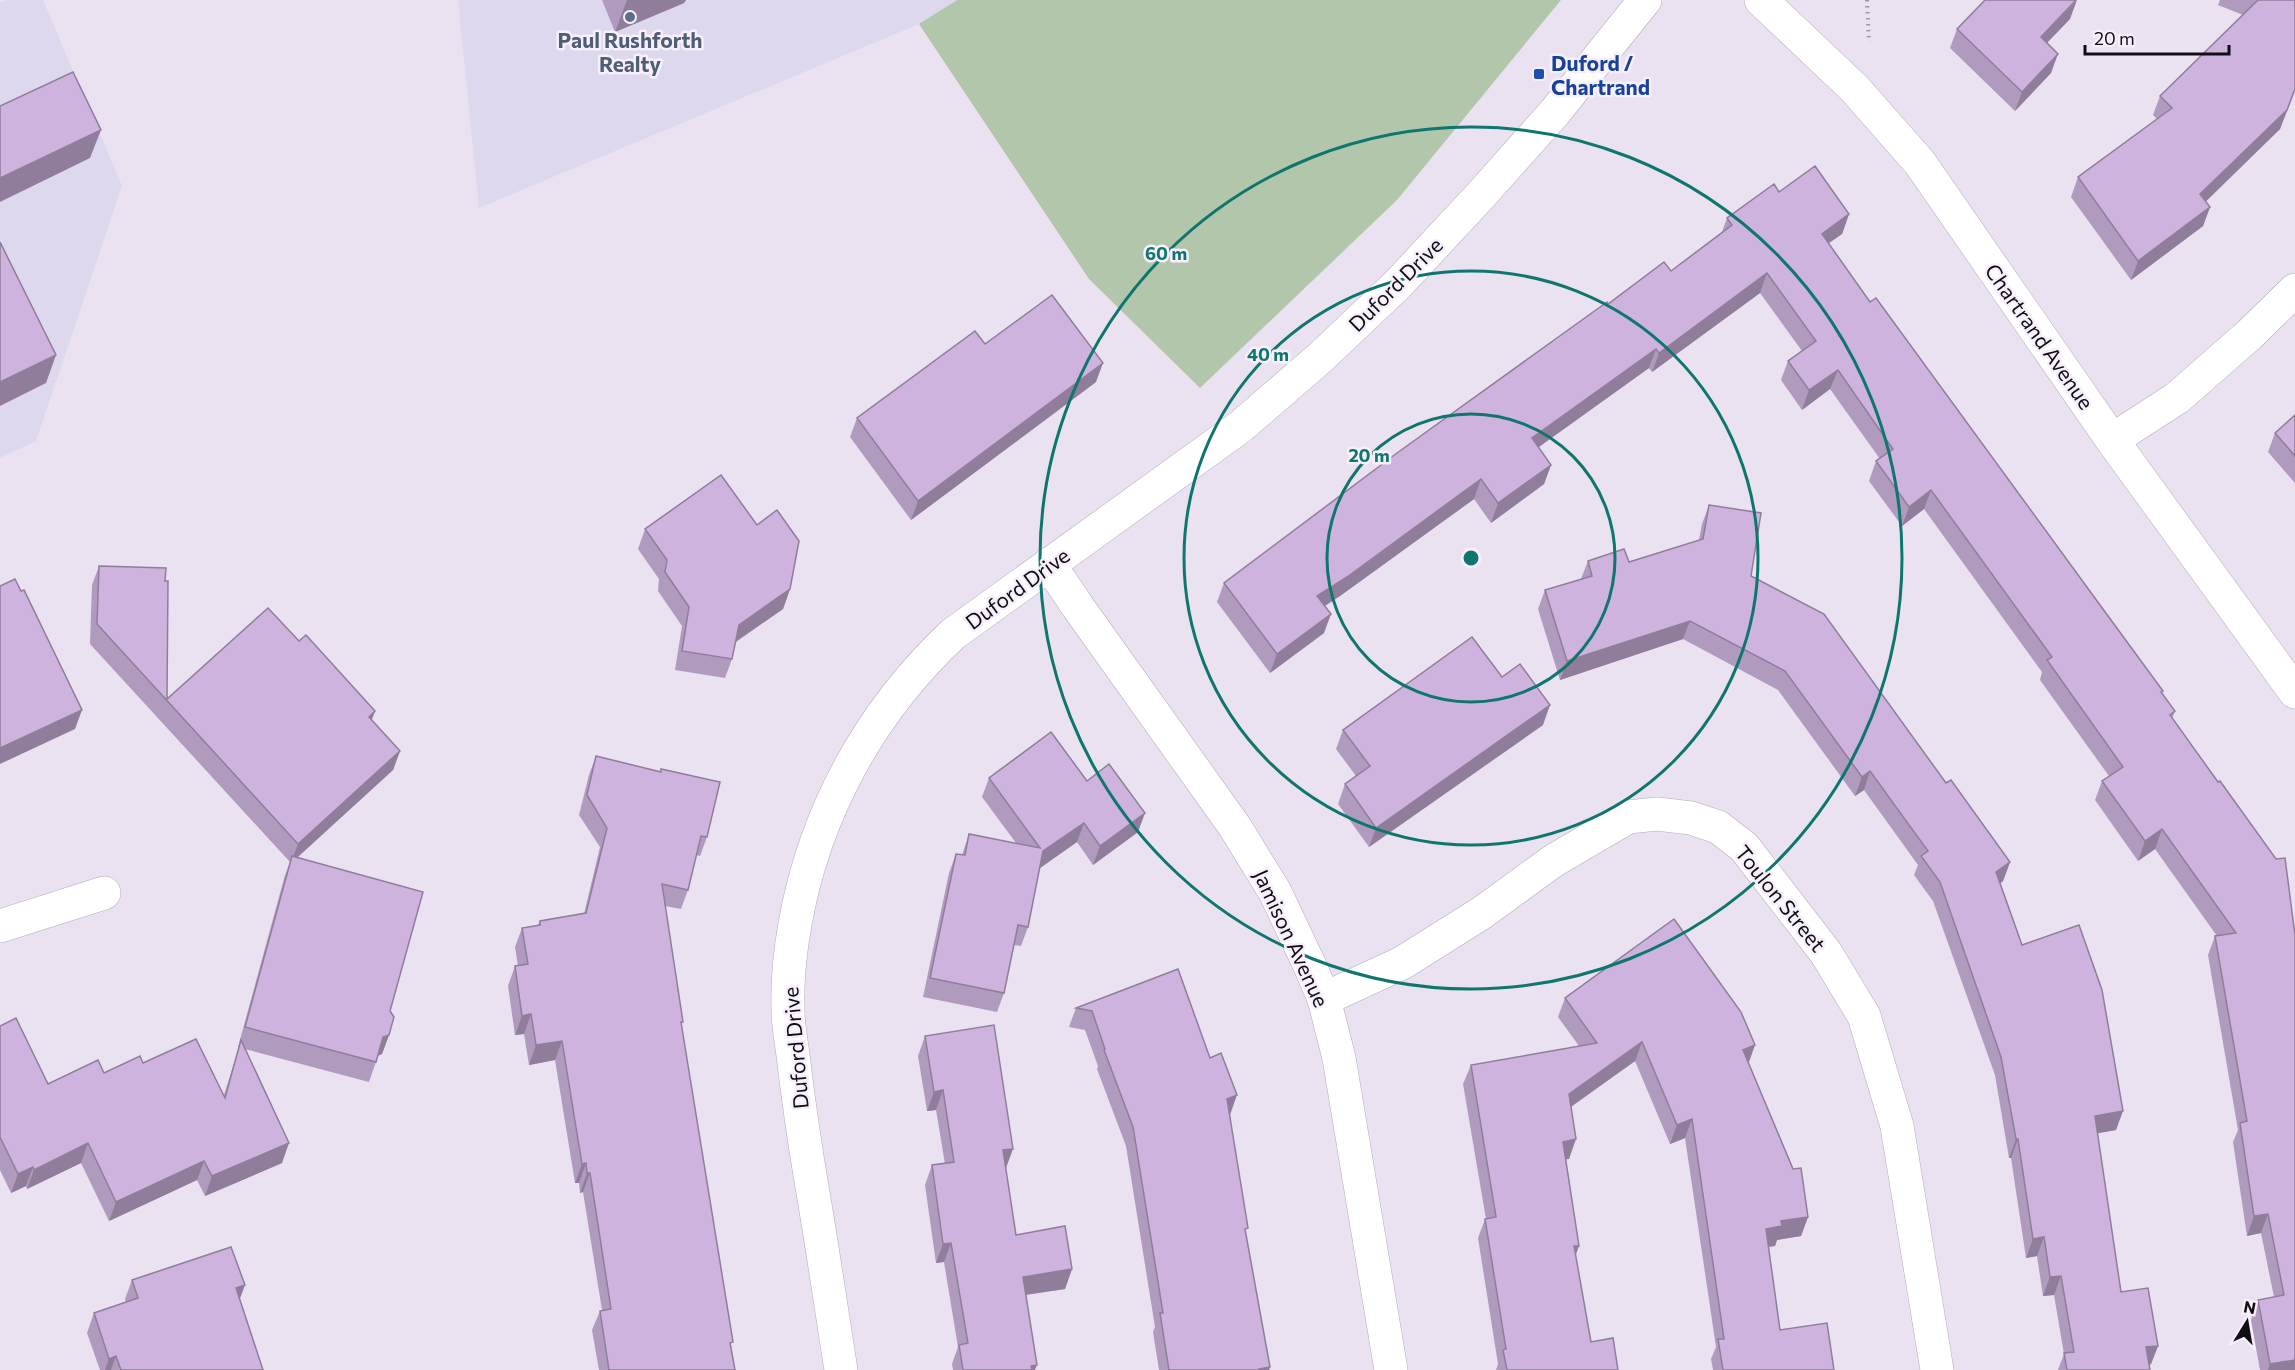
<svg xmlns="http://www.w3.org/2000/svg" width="2295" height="1370" font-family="Commissioner,sans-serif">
<rect width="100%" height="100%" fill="#eae2f0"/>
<g fill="#ddd8ee">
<path d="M6 0H43L122 186 36 441 0 458V3Z"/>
<path d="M458 0H957L919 24 479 208Z"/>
</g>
<path fill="#b1c6aa" d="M957 0H1561L1397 200 1200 388 1089 279 919 24Z"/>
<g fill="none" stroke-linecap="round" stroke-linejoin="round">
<g stroke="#b4acb9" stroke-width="34">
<g id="minor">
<path d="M1761 0 1855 89 1920 163 2112 440 2295 692"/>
<path d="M2112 440 2177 398 2249 335 2295 290"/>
<path d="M1049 564 1078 607 1235 827 1275 892 1310 966 1324 999 1339 1058 1391 1370"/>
<path d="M0 926 104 893"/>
<path d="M1324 999 1402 963 1483 912 1553 861 1628 817 1657 814 1691 818 1718 827 1744 847 1826 953 1864 1016 1897 1126 1937 1370"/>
</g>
</g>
<g stroke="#b4acb9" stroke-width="34">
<path id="tertiary" d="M841 1370C831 1307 822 1244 811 1181 804 1139 798 1098 793 1055 791 1040 788 1025 788 1010 787 982 790 952 795 924 815 812 870 712 953 634L1240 427 1321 357 1398 284 1481 195 1555 112 1645 0"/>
</g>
<path stroke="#9e98a2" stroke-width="4" stroke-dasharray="1.5 4.5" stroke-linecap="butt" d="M1867 0 1869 42"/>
<use href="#minor" stroke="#fff" stroke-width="33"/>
<use href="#tertiary" stroke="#fff" stroke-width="33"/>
</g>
<g fill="#b09abe">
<path d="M602 0H686L684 3 615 32Z"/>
<path d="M2220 0H2295V91L2280 129 2205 202 2210 207 2203 226 2131 280 2071 197 2078 177 2157 119 2153 115 2160 96 2243 15 2218 5Z"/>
<path d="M2070 19 2047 43 2051 73 2015 111 1950 48 1957 29Z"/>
<path d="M1779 192 1849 214 1842 234 1828 244 1870 302 2175 711 2172 719 2218 782 2295 1370H2260L2251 1320 2258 1300 2274 1297 2261 1233 2247 1236 2233 1142 2238 1130 2208 955 2215 936H2217L2155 849 2138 861 2095 800 2102 781 2109 776 2040 680 2042 672 1924 509 1902 526 1869 481 1876 461 1880 459 1830 389 1802 410 1781 380 1788 361 1802 351 1760 293 1652 372 1649 368 1538 447 1551 465 1544 484 1491 523 1474 499 1340 596 1325 606 1324 633 1270 673 1217 602 1224 583 1608 304 1671 271 1722 232 1727 218Z"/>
<path d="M1096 382 911 520 850 437 857 418Z"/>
<path d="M2295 415V483L2268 452 2275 433Z"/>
<path d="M1709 505 1751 576 1946 783 2010 862 2003 881 2000 884 2022 945 2116 1130 2097 1133 2121 1292 2158 1346 2151 1364 2150 1365V1370H2058L2064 1354 2054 1295 2043 1296 2037 1256 2026 1258 2011 1158H2009L1995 1075 1933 901 1914 875 1918 865 1864 790 1855 796 1778 690 1683 639 1560 680 1538 609 1545 590 1581 579 1588 561 1629 562 1699 540 1702 524Z"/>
<path d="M645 529 790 589 783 609 736 642 732 659 725 678 675 670 682 626 658 591 659 579 638 549Z"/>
<path d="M99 566 165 581 167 699 372 720 400 751 393 770 298 857 390 1011 389 1035 382 1054 378 1056 369 1082 245 1049 282 1163 205 1196 197 1180 109 1221 81 1163 27 1189 26 1186 11 1193 0 1170V1026L48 1084 104 1073 143 1063 224 1095 239 1047H238L285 875 290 862 90 644 92 585Z"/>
<path d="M1502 677 1543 725 1369 847 1338 804 1345 784 1356 776 1336 749 1343 730Z"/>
<path d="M596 756 707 837 700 856 696 855 688 890 681 909 665 906 681 1027 735 1370H599L592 1330 600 1311 602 1310 583 1192 580 1193 579 1183H575L555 1060 529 1065 524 1034 515 1035 508 986 515 966H518L515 947 522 928 538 925 540 921 584 914 600 847 579 815 589 775Z"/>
<path d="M989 778 1087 781 1138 832 1093 865 1077 842 1039 868 1028 927 1021 946 1014 945 1004 993 997 1012 923 997 949 873 956 854 962 855 969 834 1016 843 982 797Z"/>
<path d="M1178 969 1230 1115 1246 1234 1270 1367 1269 1370H1159L1153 1332 1155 1327 1126 1146 1097 1069 1098 1066 1085 1030 1069 1027 1076 1008Z"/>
<path d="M1565 998 1748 1063 1808 1217 1801 1236 1777 1240 1775 1246 1768 1247 1780 1330 1834 1370H1713L1711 1359 1716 1347 1685 1138 1670 1144 1635 1061 1571 1107 1569 1159H1566L1579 1246 1575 1255 1591 1342 1618 1370H1496L1498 1364 1478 1238 1485 1219H1486L1463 1084 1471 1065 1579 1046 1558 1017Z"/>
<path d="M925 1036 1006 1168H1005L1016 1235 1072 1269 1065 1289 1026 1295 1035 1370H953L952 1364 958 1347 944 1262 936 1263 925 1185 932 1165 945 1164 936 1110 927 1111 918 1056Z"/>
<path d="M132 1280 240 1300 263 1370H100L87 1333 94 1313 126 1302 125 1299Z"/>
</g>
<g fill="#907d9b">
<path d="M627 0H686L684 3 615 32Z"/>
<path d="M2077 0 2070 19 2034 56 2041 37Z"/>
<path d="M2058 54 2051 73 2015 111 2022 92Z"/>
<path d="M2295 89 2280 129 2193 214 2200 194Z"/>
<path d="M101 130 90 158 0 202V178Z"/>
<path d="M2210 207 2203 226 2131 280 2138 261Z"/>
<path d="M1849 214 1842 234 1814 253 1822 234Z"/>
<path d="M1767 273 1760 293 1652 372 1659 353Z"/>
<path d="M1656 349 1649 368 1525 457 1532 438Z"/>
<path d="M56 355 46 383 0 406V382Z"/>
<path d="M1103 363 1096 382 911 520 918 501Z"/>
<path d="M1838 370 1830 389 1802 410 1809 390Z"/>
<path d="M1551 465 1544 484 1491 523 1498 503Z"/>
<path d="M1481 479 1474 499 1340 596 1310 615 1317 596Z"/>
<path d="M1931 490 1924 509 1902 526 1909 507Z"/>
<path d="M790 589 783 609 732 644 739 625Z"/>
<path d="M1331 614 1324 633 1270 673 1277 654Z"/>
<path d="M1690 621 1683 639 1560 680 1567 661Z"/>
<path d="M1550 705 1543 725 1369 847 1376 828Z"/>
<path d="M82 710 75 729 0 764V748Z"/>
<path d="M375 711 368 731 369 717Z"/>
<path d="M400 751 393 770 291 863 298 844Z"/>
<path d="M1870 771 1864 790 1855 796 1862 777Z"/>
<path d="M1145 813 1138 832 1093 865 1100 846Z"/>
<path d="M1084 823 1077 842 1036 871 1043 851Z"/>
<path d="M2162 829 2155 849 2138 861 2145 841Z"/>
<path d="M2010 862 2003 881 1989 891 1996 872Z"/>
<path d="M531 1014 524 1034 515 1035 522 1016Z"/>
<path d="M389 1035 382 1054 376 1056 383 1037Z"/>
<path d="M562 1041 555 1060 529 1065 536 1045Z"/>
<path d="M1642 1042 1635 1061 1562 1113 1569 1094Z"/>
<path d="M1755 1045 1748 1065 1743 1050Z"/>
<path d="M943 1090 936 1110 927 1111 934 1092Z"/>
<path d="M1237 1095 1230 1115 1220 1118 1227 1099Z"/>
<path d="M2123 1111 2116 1130 2088 1135 2095 1116Z"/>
<path d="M1692 1119 1685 1138 1670 1144 1677 1125Z"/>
<path d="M1576 1139 1569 1159 1556 1161 1563 1142Z"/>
<path d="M2016 1139H2018L2011 1158H2009Z"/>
<path d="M88 1143 81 1163 27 1189 34 1170Z"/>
<path d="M289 1143 282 1163 205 1196 212 1176Z"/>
<path d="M1013 1149 1006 1168 995 1170 1003 1150Z"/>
<path d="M204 1161 197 1180 109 1221 116 1202Z"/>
<path d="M586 1163 579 1183H575L582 1164Z"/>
<path d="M33 1167 26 1186 11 1193 18 1174Z"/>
<path d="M587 1173H590L583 1192 580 1193Z"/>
<path d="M2268 1214 2261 1233 2247 1236 2254 1216Z"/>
<path d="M1808 1217 1801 1236 1777 1240 1775 1246 1758 1248 1766 1229 1781 1221Z"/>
<path d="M2044 1237 2037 1256 2026 1258 2033 1239Z"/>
<path d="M951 1243 944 1262 936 1263 943 1244Z"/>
<path d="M1574 1246H1579L1572 1265Z"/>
<path d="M1072 1269 1065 1289 1016 1296 1023 1277Z"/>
<path d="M2061 1276 2054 1295 2043 1296 2050 1277Z"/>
<path d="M245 1285 238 1304 236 1288Z"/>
<path d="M2158 1346 2151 1364 2140 1366 2146 1347Z"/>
<path d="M116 1356 111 1370H105L109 1359Z"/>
<path d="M2295 1360V1370H2268L2270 1364Z"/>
<path d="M1037 1365 1035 1370H1030L1031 1366Z"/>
<path d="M1270 1367 1269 1370H1259V1369Z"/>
</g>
<g fill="#cdb3dd" stroke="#907d9b" stroke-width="1.5">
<path d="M1985 0H2076L2041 37 2058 54 2022 92 1957 29Z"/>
<path d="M2258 0H2295V89L2287 110 2200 194 2210 207 2138 261 2078 177 2172 108 2160 96Z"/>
<path d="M73 72 101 130 0 178V106Z"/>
<path d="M1815 166 1849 214 1822 234 1870 302 1876 298 2100 605 2163 691 2161 692 2175 711 2170 715 2218 782 2220 781 2276 859 2285 858 2295 935V1360L2270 1364 2258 1300 2284 1295 2268 1214 2254 1216 2240 1123 2247 1121 2215 936 2236 933 2162 829 2145 841 2102 781 2123 767 2047 660 2052 657 1931 490 1909 507 1876 461 1893 449 1838 370 1809 390 1788 361 1816 341 1767 273 1659 353 1656 349 1532 438 1551 465 1498 503 1481 479 1347 577 1317 596 1331 614 1277 654 1224 583 1397 453 1607 302 1608 304 1664 262 1671 271 1732 225 1727 218 1774 184 1779 192Z"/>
<path d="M0 242 56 355 0 382Z"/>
<path d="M1052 295 1103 363 918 501 857 418 975 331 985 344Z"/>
<path d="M2295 415V456L2275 433Z"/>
<path d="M721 475 757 525 777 510 799 541 790 589 739 625 732 659 682 651 689 607 665 572 667 560 645 529Z"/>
<path d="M1709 505 1761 513 1751 576 1824 614 1946 783 1951 780 2010 862 1996 872 2022 945 2079 925 2102 990 2123 1111 2095 1116 2121 1292 2148 1288 2158 1346 2146 1347 2150 1370H2067L2064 1353 2074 1352 2061 1276 2050 1277 2044 1237 2033 1239 2018 1139H2016L2001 1057 1940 882 1921 856 1928 851 1870 771 1862 777 1785 671 1690 621 1567 661 1545 590 1592 576 1588 561 1624 549 1629 562 1703 539Z"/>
<path d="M99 566 166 568 165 581H168L167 699 268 608 299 641 306 635 375 711 369 717 400 751 298 844 97 624Z"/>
<path d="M15 579 21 591 24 590 82 710 0 748V586Z"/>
<path d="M1472 637 1502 677 1520 664 1550 705 1376 828 1345 784 1370 766 1343 730Z"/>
<path d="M1051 732 1087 781 1109 764 1145 813 1100 846 1084 823 1043 851 1028 927 1018 925 1004 993 930 978 956 854 965 855 969 834 1040 848 989 778Z"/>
<path d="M596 756 661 772V769L720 782 707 837 701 836 688 890 662 884 683 1022H681L733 1342 730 1343 735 1370H609L600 1311 611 1309 590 1173H587L586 1163 582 1164 562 1041 536 1045 531 1014 522 1016 515 966 528 964 522 928 540 925V921L586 913 607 828 587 795Z"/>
<path d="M292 856 423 892 390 1011 394 1017 389 1035 383 1037 376 1062 245 1027Z"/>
<path d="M1674 919 1741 1012 1755 1045 1743 1050 1793 1169 1801 1168 1808 1217 1781 1221 1782 1226 1766 1229 1780 1330 1827 1323 1834 1370H1723L1718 1339H1724L1692 1119 1677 1125 1642 1042 1569 1094 1576 1139 1563 1142 1579 1246H1574L1591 1342 1613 1338 1618 1370H1507L1503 1350 1506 1349 1485 1219 1496 1217 1471 1065 1597 1043 1565 998Z"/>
<path d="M1178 969 1210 1058 1221 1053 1237 1095 1227 1099 1248 1228 1245 1229 1270 1367 1259 1369 1260 1370H1169L1160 1313H1163L1133 1127 1104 1050 1105 1049 1092 1011 1076 1008Z"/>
<path d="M16 1018 48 1084 98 1060 104 1073 140 1056 143 1063 196 1039 225 1098 241 1040 289 1143 212 1176 204 1161 116 1202 88 1143 34 1170 33 1167 18 1174 0 1137V1026Z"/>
<path d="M994 1025 1013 1149 1003 1150 1016 1235 1065 1226 1072 1269 1023 1277 1037 1365 1031 1366 1032 1370H963L959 1345 968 1343 951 1243 943 1244 932 1165 954 1162 943 1090 934 1092 925 1036Z"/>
<path d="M231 1247 245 1285 236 1288 263 1370H121L116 1356 109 1359 94 1313 138 1298 132 1280Z"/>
</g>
<g fill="none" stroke="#0f766e" stroke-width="3">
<circle cx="1471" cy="558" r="144"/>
<circle cx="1471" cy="558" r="287"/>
<circle cx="1471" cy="558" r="431"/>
</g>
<circle fill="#5c6f8a" stroke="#f8effd" stroke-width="2" cx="630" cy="17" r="6"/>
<rect fill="#1a4fb4" stroke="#f8effd" stroke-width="2" x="1533" y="68" width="12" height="12" rx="3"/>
<g text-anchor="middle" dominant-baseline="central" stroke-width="5" stroke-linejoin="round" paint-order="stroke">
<g font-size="21" font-weight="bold" fill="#4e5e75" stroke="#f8effd">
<text x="630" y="39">Paul Rushforth<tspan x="630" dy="24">Realty</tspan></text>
</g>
<g font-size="21" font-weight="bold" fill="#164399" stroke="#f8effd" text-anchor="start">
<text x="1551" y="62">Duford /<tspan x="1551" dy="24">Chartrand</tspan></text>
</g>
<g font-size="21" fill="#100e12" stroke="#f8effd">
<text transform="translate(1395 284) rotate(-45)">Duford Drive</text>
<text transform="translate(2040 336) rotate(55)">Chartrand Avenue</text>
<text transform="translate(1017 588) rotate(-36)">Duford Drive</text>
<text transform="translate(1781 898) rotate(51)">Toulon Street</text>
<text transform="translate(1292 938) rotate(65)">Jamison Avenue</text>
<text transform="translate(795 1048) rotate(-95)">Duford Drive</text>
</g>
</g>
<circle cx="1471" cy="558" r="9" fill="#0f766e" stroke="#f8effd" stroke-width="3"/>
<g font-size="18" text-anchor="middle" font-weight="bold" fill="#0f766e" stroke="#f8effd" stroke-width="5" stroke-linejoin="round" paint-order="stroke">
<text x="1166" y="260">60 m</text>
<text x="1268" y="361">40 m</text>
<text x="1369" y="462">20 m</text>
</g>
<g transform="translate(2247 1322) rotate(11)" stroke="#f8effd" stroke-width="4.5" paint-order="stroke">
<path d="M0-4.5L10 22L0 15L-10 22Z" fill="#100e12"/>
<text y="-9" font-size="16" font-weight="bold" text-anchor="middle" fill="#100e12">N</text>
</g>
<path d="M2085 45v9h144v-9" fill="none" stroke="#100e12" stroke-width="3"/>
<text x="2094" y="45" font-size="18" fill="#100e12" stroke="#f8effd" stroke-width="4.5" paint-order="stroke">20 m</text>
</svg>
